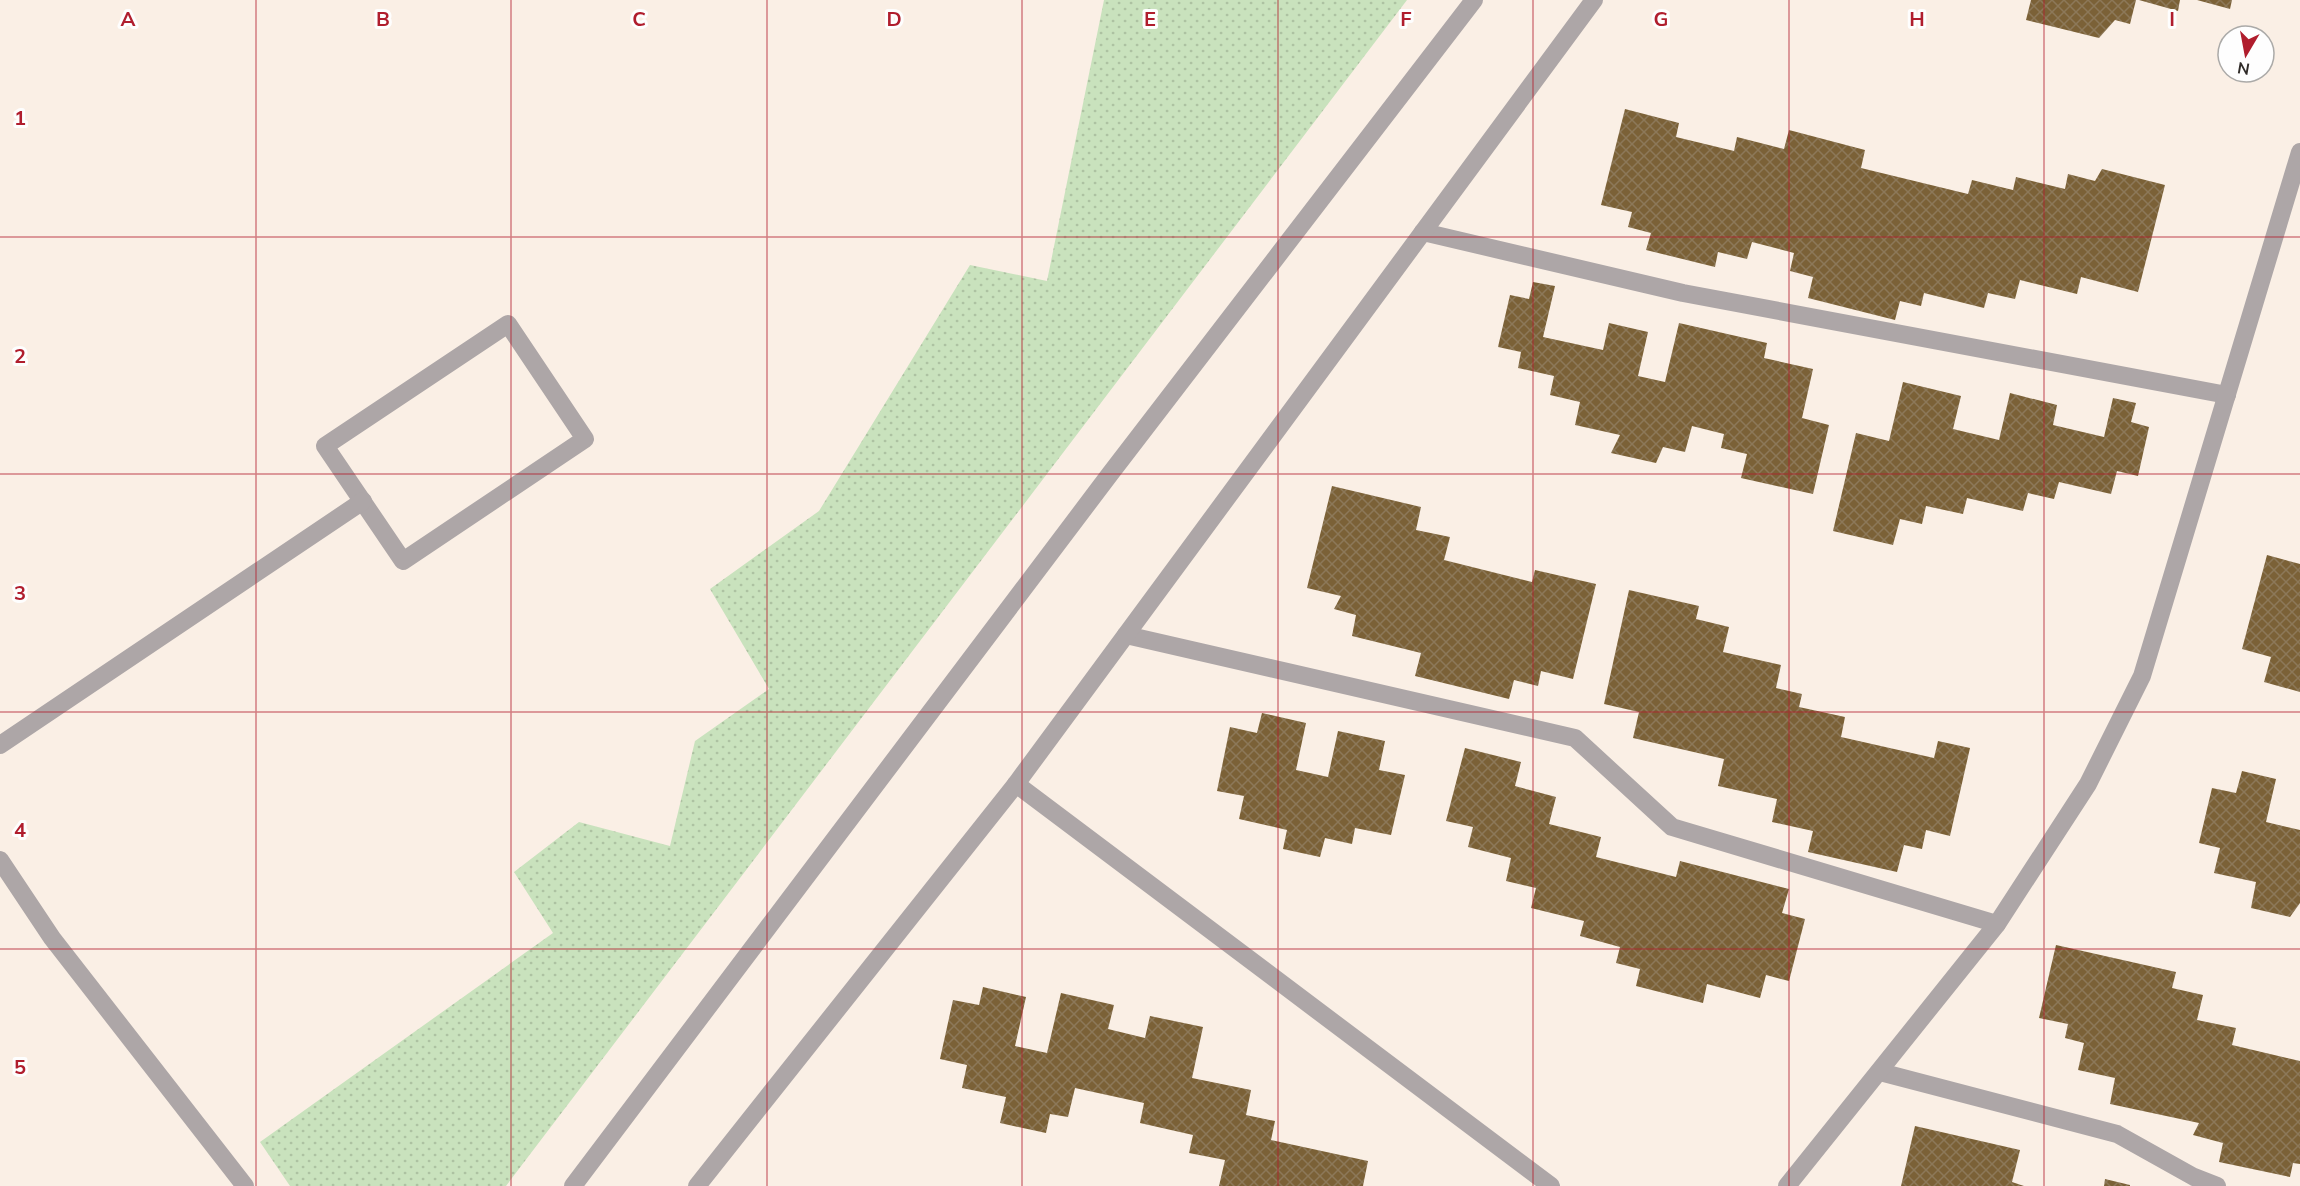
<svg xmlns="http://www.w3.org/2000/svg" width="2300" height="1186" font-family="Mulish,sans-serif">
<defs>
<pattern id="grass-dots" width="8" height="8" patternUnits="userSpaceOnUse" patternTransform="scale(1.5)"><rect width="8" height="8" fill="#c9e2bd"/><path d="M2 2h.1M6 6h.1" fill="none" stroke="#adc2a2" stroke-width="1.8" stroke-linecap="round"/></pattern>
<pattern id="building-cross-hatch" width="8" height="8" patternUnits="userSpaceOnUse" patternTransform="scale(1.5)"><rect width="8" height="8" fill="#7b6137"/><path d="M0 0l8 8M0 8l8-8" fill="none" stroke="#8c7859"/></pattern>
</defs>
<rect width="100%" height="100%" fill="#faefe5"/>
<path fill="url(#grass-dots)" d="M1104 0H1407L506 1186H290L260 1142 553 933 514 872 579 822 670 846 695 741 769 689 710 589 819 511 970 265 1047 281Z"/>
<g fill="url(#building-cross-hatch)">
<path d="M2031 0H2136L2130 24 2115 20 2099 38 2026 20Z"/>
<path d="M2139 0H2180L2178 11Z"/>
<path d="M2197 0H2232L2230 9Z"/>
<path d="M1625 109 1679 123 1676 137 1734 151 1737 137 1784 149 1789 130 1865 150 1861 168 1968 194 1972 180 2013 190 2016 177 2065 189 2068 174 2095 181 2102 169 2165 185 2138 292 2081 277 2077 294 2020 280 2015 299 1988 293 1984 308 1924 293 1921 306 1900 301 1895 320 1808 298 1813 277 1790 271 1794 253 1752 242 1747 259 1718 252 1715 267 1646 250 1651 233 1628 227 1632 212 1601 205Z"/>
<path d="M1533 282 1555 286 1543 337 1603 350 1609 323 1648 332 1638 376 1665 382 1679 323 1767 343 1764 358 1813 369 1802 418 1829 425 1813 494 1741 478 1747 454 1721 448 1724 434 1692 426 1685 452 1663 447 1656 463 1611 453 1620 435 1575 425 1580 402 1550 395 1554 376 1518 368 1521 352 1498 347 1510 295 1529 299Z"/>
<path d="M1903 382 1961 396 1953 429 1999 440 2010 393 2057 405 2053 425 2104 437 2113 398 2136 403 2131 422 2149 427 2138 476 2117 471 2111 494 2059 482 2054 499 2028 493 2023 511 1967 498 1963 514 1926 506 1922 524 1900 519 1893 545 1833 531 1856 433 1889 441Z"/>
<path d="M1332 486 1421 507 1416 530 1450 537 1444 560 1532 582 1535 570 1596 584 1573 679 1541 671 1538 686 1514 680 1509 699 1415 676 1421 653 1352 636 1356 615 1334 609 1341 596 1307 588Z"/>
<path d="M2267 555 2300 564V692L2264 682 2271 657 2242 649Z"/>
<path d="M1629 590 1699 606 1696 619 1729 627 1723 652 1781 665 1776 688 1802 694 1799 707 1845 717 1841 737 1934 758 1938 741 1970 748 1950 836 1926 830 1922 849 1904 845 1897 872 1808 852 1813 831 1772 822 1777 799 1718 786 1724 759 1633 738 1639 712 1604 704Z"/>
<path d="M1262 713 1306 723 1296 770 1328 777 1338 731 1385 741 1379 770 1405 775 1391 835 1355 828 1352 844 1325 838 1320 857 1283 849 1287 830 1239 819 1244 796 1217 791 1230 727 1257 733Z"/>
<path d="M1465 748 1521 762 1515 786 1556 797 1549 824 1601 837 1596 857 1676 877 1680 861 1789 889 1782 913 1805 919 1789 981 1766 975 1760 998 1707 984 1703 1003 1636 986 1640 969 1616 963 1620 947 1580 936 1584 921 1531 908 1536 888 1506 881 1511 858 1468 847 1473 827 1446 821Z"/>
<path d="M2242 771 2276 779 2266 822 2300 830V903L2290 917 2251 908 2256 882 2214 873 2220 848 2199 843 2212 788 2236 793Z"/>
<path d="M2056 945 2176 972 2172 988 2203 995 2197 1020 2236 1028 2232 1045 2300 1061V1164L2293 1163 2290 1177 2219 1162 2223 1143 2193 1135 2199 1123 2110 1104 2115 1078 2078 1070 2084 1043 2065 1038 2068 1024 2039 1018Z"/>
<path d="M983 987 1026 997 1015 1046 1047 1053 1061 993 1114 1005 1108 1029 1145 1038 1150 1016 1203 1027 1192 1078 1251 1090 1246 1115 1275 1121 1271 1140 1368 1161 1363 1186H1219L1225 1160 1189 1153 1193 1135 1140 1123 1144 1103 1075 1088 1068 1117 1050 1114 1046 1133 1000 1123 1006 1097 962 1088 967 1065 940 1059 953 1000 979 1005Z"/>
<path d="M1915 1126 2020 1150 2012 1182 2024 1186H1901Z"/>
<path d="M2105 1179 2130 1185V1186H2104Z"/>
</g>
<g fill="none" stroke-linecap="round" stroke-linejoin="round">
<g stroke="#ada6a7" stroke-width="18">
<path d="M1423 232 1683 293 2227 395"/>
<path d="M508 324 585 439 403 561 325 446Z"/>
<path d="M1126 635 1575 738 1672 827 1997 924"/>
<path d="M0 745 363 501"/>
<path d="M1016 784 1551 1186"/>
<path d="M0 860 52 938 245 1186"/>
<path d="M1880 1072 2117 1134 2194 1177 2217 1186"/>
<path d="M573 1186 1110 474 1474 0"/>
<path d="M697 1186 1016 784 1594 0"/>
<path d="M1787 1186 1997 924 2088 784 2142 676 2300 152"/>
</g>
</g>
<path fill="none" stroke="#b01d2d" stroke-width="1.5" stroke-opacity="0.55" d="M256 0V1186M511 0V1186M767 0V1186M1022 0V1186M1278 0V1186M1533 0V1186M1789 0V1186M2044 0V1186M0 237H2300M0 474H2300M0 712H2300M0 949H2300"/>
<g font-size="20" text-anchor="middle" font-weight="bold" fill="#b01d2d" stroke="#fefefe" stroke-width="6" stroke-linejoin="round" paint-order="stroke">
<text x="128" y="26">A</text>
<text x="383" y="26">B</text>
<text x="639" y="26">C</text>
<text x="894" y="26">D</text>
<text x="1150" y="26">E</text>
<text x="1406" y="26">F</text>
<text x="1661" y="26">G</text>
<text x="1917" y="26">H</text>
<text x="2172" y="26">I</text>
<text x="20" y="125">1</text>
<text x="20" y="363">2</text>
<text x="20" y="600">3</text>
<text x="20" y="837">4</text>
<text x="20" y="1074">5</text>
</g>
<g transform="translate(2246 54) rotate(190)"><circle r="28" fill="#fefefe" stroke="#abaaa8" stroke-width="1.5"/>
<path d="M0-4.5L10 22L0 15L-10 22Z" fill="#b01d2d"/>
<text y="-9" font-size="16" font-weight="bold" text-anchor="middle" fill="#2f2b28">N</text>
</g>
</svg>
